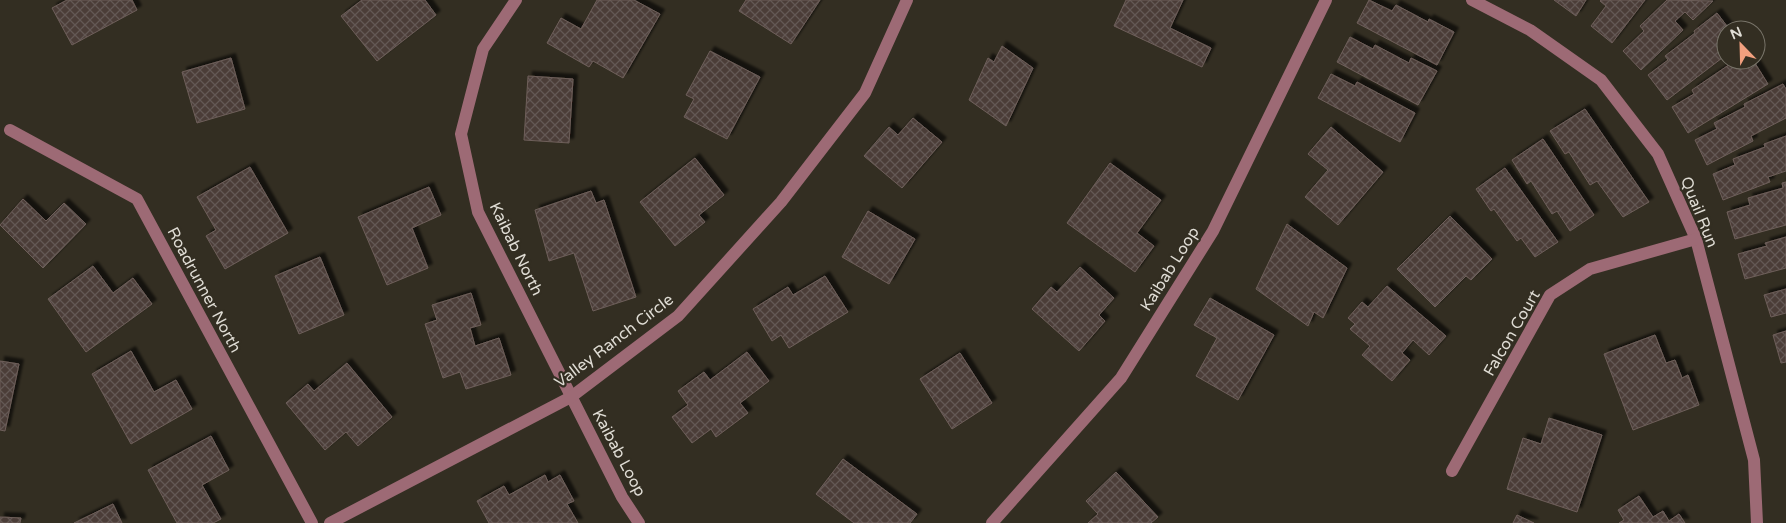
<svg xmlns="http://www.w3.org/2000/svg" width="1786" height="523" font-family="'Varela Round',sans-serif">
<defs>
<pattern id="building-cross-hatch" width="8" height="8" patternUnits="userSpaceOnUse" patternTransform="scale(1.25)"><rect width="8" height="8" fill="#4b3d38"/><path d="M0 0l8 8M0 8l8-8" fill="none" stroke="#645854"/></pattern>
<filter id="shadow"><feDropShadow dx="4.5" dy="-4.5" stdDeviation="1" flood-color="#0009"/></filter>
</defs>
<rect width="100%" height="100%" fill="#332e22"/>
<g fill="url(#building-cross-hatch)" stroke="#6e5f5a" filter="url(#shadow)">
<path d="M67 0H132L137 10 72 45 52 8Z"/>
<path d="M362 0H425L436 15 377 61 341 16Z"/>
<path d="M597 0H634L660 14 623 78 593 61 589 67 547 43 561 18 581 29Z"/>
<path d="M746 0H820L791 44 739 11Z"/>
<path d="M1126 0H1183L1170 28 1211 48 1202 67 1114 26Z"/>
<path d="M1369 0 1392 11 1396 5 1428 22 1429 19 1454 32 1437 65 1357 23Z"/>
<path d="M1554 0H1586L1576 16Z"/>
<path d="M1601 0H1645L1612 43 1591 26 1606 6 1600 1Z"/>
<path d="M1667 0 1713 1 1693 20 1685 12 1675 21 1683 30 1641 70 1623 51 1644 31 1640 26Z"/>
<path d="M1717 13 1730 30H1726V55L1667 100 1648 75 1668 60 1665 56 1695 33 1694 31Z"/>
<path d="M1350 37 1373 49 1375 45 1409 63 1411 58 1437 71 1418 105 1337 62Z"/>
<path d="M1002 46 1033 68 1006 126 969 100 988 58 994 62Z"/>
<path d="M710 51 760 77 727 139 684 117 694 99 686 95Z"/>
<path d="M231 58 245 109 197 123 182 72Z"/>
<path d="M1736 60H1753L1768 84 1688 133 1672 107 1694 94 1692 90Z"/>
<path d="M1331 74 1355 86 1357 82 1415 113 1400 142 1318 98Z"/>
<path d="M528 76 573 79 569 143 524 140Z"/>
<path d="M1783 84 1786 89V118L1751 136 1753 141 1707 165 1695 140 1717 129 1714 123 1745 107 1744 104Z"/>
<path d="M1585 109 1649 202 1623 217 1597 181 1590 185 1569 152 1565 154 1550 131Z"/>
<path d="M913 118 942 142 902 188 864 156 889 127 898 135Z"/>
<path d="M1331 127 1383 172 1338 225 1305 197 1328 170 1308 154Z"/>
<path d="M1786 136V171L1768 177 1770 182 1723 200 1713 174 1735 165 1733 159 1765 147 1764 144Z"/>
<path d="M1543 139 1594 215 1570 231 1557 211 1552 214 1531 181 1527 184 1512 160Z"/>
<path d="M695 158 724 195 699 215 705 222 675 246 640 202Z"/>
<path d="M1110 163 1161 200 1137 233 1154 246 1135 272 1067 223Z"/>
<path d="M250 167 288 233 225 269 206 236 216 230 197 197Z"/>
<path d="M1505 168 1558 242 1535 257 1521 238 1517 241 1494 209 1491 211 1476 189Z"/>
<path d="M1786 182V225L1735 239 1727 212 1750 205 1748 198 1783 188 1782 183Z"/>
<path d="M429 187 441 215 412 228 428 268 387 285 358 217Z"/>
<path d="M591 191 596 203 604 200 636 297 593 311 574 253 549 261 535 210Z"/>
<path d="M23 199 46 221 64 203 86 224 43 268 0 225Z"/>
<path d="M868 211 915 239 889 284 842 257Z"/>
<path d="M1450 216 1492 259 1471 280 1466 276 1435 307 1397 269Z"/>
<path d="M1287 224 1347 268 1323 318 1314 312 1308 326 1256 289Z"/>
<path d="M1786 237V268L1745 279 1738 254 1767 246 1765 243Z"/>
<path d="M320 257 344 315 299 334 275 276Z"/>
<path d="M93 266 113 293 133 278 152 304 86 352 48 299Z"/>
<path d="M1080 267 1114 298 1099 315 1105 321 1079 351 1032 309 1051 287 1057 292Z"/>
<path d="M825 276 848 312 789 348 781 335 772 341 753 309 788 287 793 295Z"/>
<path d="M1387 286 1446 336 1429 355 1413 340 1402 353 1410 360 1392 381 1362 355 1370 346 1350 329 1355 324 1348 318 1362 302 1368 307Z"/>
<path d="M1786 289V313L1771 317 1764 295Z"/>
<path d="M471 293 481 325 470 328 475 346 499 338 511 375 466 389 460 372 443 378 425 324 437 320 432 305Z"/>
<path d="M1210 298 1274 335 1238 400 1196 376 1217 338 1194 325Z"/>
<path d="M1786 331V362L1781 363 1773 335Z"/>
<path d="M1655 335 1666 363 1675 360 1682 378 1688 375 1699 405 1633 430 1604 354Z"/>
<path d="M131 351 154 392 176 380 192 409 131 444 92 374Z"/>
<path d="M747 352 769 381 740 403 748 413 716 437 711 429 692 443 672 417 688 405 678 391 704 372 710 380Z"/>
<path d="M960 353 992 403 952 429 920 379Z"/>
<path d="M0 361 19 364 5 431 0 430Z"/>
<path d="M347 363 392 417 358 446 346 432 325 450 286 403 308 384 314 391Z"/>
<path d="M1549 418 1602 435 1577 512 1507 489 1523 438 1541 444Z"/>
<path d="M211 436 229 470 202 485 221 519 213 523H177L148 470Z"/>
<path d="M843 459 917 514 910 523H854L816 494Z"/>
<path d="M1116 472 1158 517 1151 523H1088L1098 514 1086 501Z"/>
<path d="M545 475 548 482 560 475 574 501 567 504 578 523H489L477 501 504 486 509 495Z"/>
<path d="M1639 496 1653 517 1663 511 1669 521 1679 514 1685 523H1619L1624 520 1618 510Z"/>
<path d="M113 504 122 523H74Z"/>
<path d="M1517 515 1534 523H1513Z"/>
<path d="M0 517 21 518 20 523H0Z"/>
</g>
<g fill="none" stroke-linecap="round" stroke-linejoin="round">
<g stroke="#9d6a75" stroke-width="12">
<path d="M516 0 483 49 461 134 478 212 622 497 639 523"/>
<path d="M1472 0 1530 30 1601 80 1658 154 1696 239 1754 460 1757 523"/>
<path d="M10 130 137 199 312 523"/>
<path d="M1452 471 1550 295 1590 269 1696 239"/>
<path d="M330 523 571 397 678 316 781 202 865 93 907 0"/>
<path d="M992 523 1121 378 1213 231 1326 0"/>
</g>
</g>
<g text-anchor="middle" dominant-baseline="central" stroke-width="4.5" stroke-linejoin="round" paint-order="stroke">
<g font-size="16" fill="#dfdcd4" stroke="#332e22">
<text transform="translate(1699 212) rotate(68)">Quail Run</text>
<text transform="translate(516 249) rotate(64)">Kaibab North</text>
<text transform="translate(1170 269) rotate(-58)">Kaibab Loop</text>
<text transform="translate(204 290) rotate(62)">Roadrunner North</text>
<text transform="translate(1512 333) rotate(-60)">Falcon Court</text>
<text transform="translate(614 341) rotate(-37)">Valley Ranch Circle</text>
<text transform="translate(619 453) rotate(62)">Kaibab Loop</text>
</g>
</g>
<g transform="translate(1741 45) rotate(337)"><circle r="24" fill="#332e22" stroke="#787469"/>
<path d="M0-4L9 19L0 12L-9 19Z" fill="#f2a07f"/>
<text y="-8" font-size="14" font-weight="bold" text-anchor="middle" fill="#dfdcd4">N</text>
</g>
</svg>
